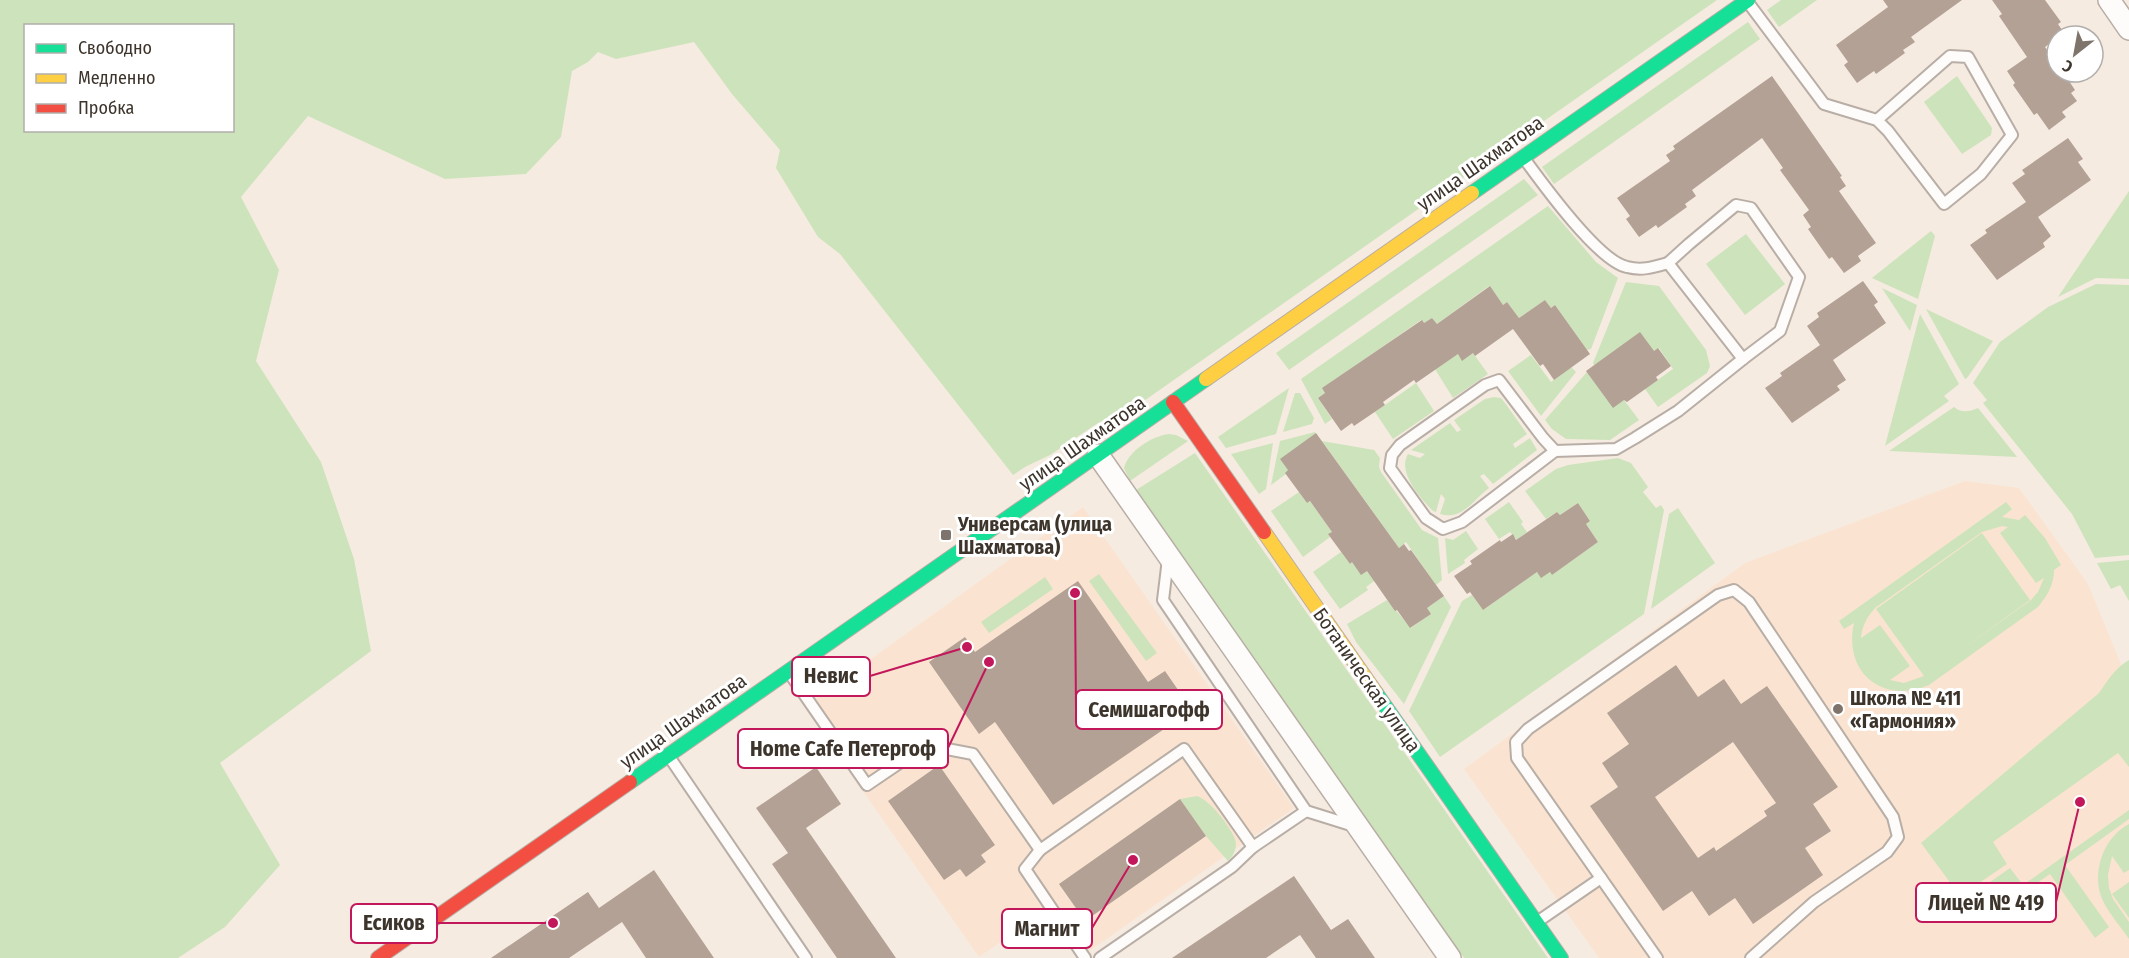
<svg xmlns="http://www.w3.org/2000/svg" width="2129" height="958" font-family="'Fira Sans Condensed',sans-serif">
<rect width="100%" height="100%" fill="#f6ebe1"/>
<g fill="#fae4d1">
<path d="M1965 481 2019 488 2088 584 2129 684V958H1599L1464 769 1745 563Z"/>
<path d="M1083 507 1294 808 1085 954 1052 906 979 957 804 707Z"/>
</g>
<g fill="#cde3bb" fill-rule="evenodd">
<path d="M0 0H1717L1131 410 1098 423 1050 455 1025 467 1013 475 840 254 818 237 776 168 780 150 732 94 694 42 616 59 598 52 588 62 572 71 561 137 526 174 445 179 308 116 241 197 279 270 256 361 321 462 354 559 371 651 220 763 280 865 225 927 178 958H0ZM26 26H232V130H26Z"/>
<path d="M1781 0H1817L1779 27 1767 10Z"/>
<path d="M1748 22 1760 39 1554 184 1542 167Z"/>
<path d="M1957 76 1992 128 1991 135 1962 154 1924 102Z"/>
<path d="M1524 179 1538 195 1289 370 1276 353Z"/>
<path d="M2129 191V279L2096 278 2058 297Z"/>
<path d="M1548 206 1596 262 1618 278 1591 349 1587 350 1555 305 1551 308 1545 300 1519 318 1507 302 1503 305 1489 286 1437 324 1432 318 1424 323 1421 320 1323 388 1325 393 1318 398 1332 419 1325 424 1301 379Z"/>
<path d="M1931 231 1935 236 1918 299 1872 278Z"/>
<path d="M1746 234 1785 284 1745 315 1706 264Z"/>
<path d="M1626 282 1659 286 1706 350 1710 366 1707 373 1658 407 1645 389 1673 369 1659 348 1654 351 1594 365 1593 363Z"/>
<path d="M2096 284 2129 285V555L2095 558 2072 514 1983 403 1987 400 1973 383 2000 342 2048 307Z"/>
<path d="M1882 288 1917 305 1910 331Z"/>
<path d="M1926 309 1993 341 1967 378 1965 379Z"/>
<path d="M1920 314 1959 384 1944 396 1949 401 1885 446Z"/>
<path d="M1473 353 1488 374 1453 398 1435 369 1458 354 1463 360Z"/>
<path d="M1531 355 1551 382 1571 367 1576 372 1541 416 1508 371Z"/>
<path d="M1587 372 1624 400 1639 420 1610 440 1566 439 1552 429 1545 420Z"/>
<path d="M1416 383 1434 411 1393 439 1375 412Z"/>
<path d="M1289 388 1276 434 1226 448 1218 437Z"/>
<path d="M1295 393H1300L1314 418 1312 424 1283 432Z"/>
<path d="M1494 397 1501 398 1505 403 1527 434 1513 444 1515 448 1530 438 1537 450 1493 484 1484 474 1480 476 1489 488C1474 499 1462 521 1440 514L1445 499 1441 494 1436 512 1433 511C1420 498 1397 472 1408 454L1420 458 1425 454 1411 450 1450 423 1457 432 1461 430 1454 420 1485 399Z"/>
<path d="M1954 407C1961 413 1969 412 1978 408L2017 457 1889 451Z"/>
<path d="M1315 432 1316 434 1286 474 1271 485 1280 441Z"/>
<path d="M1169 434 1176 435 1188 441 1130 481 1124 468C1128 451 1152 436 1169 434Z"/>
<path d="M1322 441 1374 450 1380 458 1379 467 1381 472 1422 530 1438 538 1442 580 1436 585 1406 542 1399 548Z"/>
<path d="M1273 443 1266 489 1259 494 1231 454Z"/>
<path d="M1195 453 1548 958H1464L1136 490Z"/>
<path d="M1618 458 1631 463 1648 487 1643 492 1656 508 1661 505 1664 510 1644 614 1440 757 1409 711 1462 601 1472 595 1483 610 1537 572H1550L1552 575 1598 542 1586 524 1590 521 1578 503 1560 515 1557 512 1546 519 1525 491 1556 469 1568 465Z"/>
<path d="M1299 492 1307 503 1310 501 1332 532 1329 534 1330 537 1303 557 1271 511Z"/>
<path d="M1509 502 1523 522 1521 524 1527 532 1517 540 1510 532 1499 539 1485 519Z"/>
<path d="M2006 502 2012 509 2002 517 2019 520 2025 515 2045 538 2061 565 2054 570C2054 585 2047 596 2038 607L1929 685C1882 705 1843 672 1854 623L1844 629 1839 621ZM2002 526 2008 527 2000 533 2036 583 2044 578 2038 592 2031 600 1958 652 2030 600 1982 533 1876 609 1924 676 1904 683 1890 680 1910 666 1880 625 1861 638C1862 626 1867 617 1875 608L1982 532Z"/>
<path d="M1678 508 1715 563 1651 609 1669 514Z"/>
<path d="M1466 531 1478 549 1464 560 1465 563 1448 574 1445 538 1453 540Z"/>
<path d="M1341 552 1350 564 1352 562 1370 568 1377 579 1366 587 1368 590 1340 609 1313 572Z"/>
<path d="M2129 560V601L2120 585 2111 589 2097 563Z"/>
<path d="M1099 574 1157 653 1146 661 1089 581Z"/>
<path d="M1045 577 1053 589 989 633 981 622Z"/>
<path d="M1444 596 1451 607 1404 704 1356 642 1347 624 1387 600 1411 628 1430 614 1427 608Z"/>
<path d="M2129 660V767L2118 753 1993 842 2007 864 1960 896 1921 843 2099 693C2108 680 2115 668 2129 660Z"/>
<path d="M1197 796C1209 799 1235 831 1236 844 1236 851 1232 857 1228 861L1206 836 1180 799Z"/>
<path d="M2129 810V819L2065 865 2109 927 2095 938 2050 874 1982 921 1980 919 1977 921 1963 901 2010 868 2023 885Z"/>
<path d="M2129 824V870L2124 873 2112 856 2108 875 2109 888 2113 899 2129 922V939C2121 927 2111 916 2104 903 2090 876 2102 838 2129 824Z"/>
<path d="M2129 882V918L2112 894Z"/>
</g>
<g fill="#b4a195" fill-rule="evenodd">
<path d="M1883 0H1962L1911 37 1915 42 1903 50 1905 53 1876 74 1874 71 1857 83 1844 65 1848 62 1836 45 1888 7Z"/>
<path d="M1992 0H2045L2061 22 2058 24 2064 33 2045 47 2057 64V72H2063L2075 90 2071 93 2077 101 2062 112 2066 117 2049 130 2037 113 2034 115 2013 85 2015 83 2007 71 2027 57 1999 16 2002 14Z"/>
<path d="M1772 76 1842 176 1840 177 1846 186 1839 191 1876 243 1858 256 1861 261 1844 273 1832 257 1829 259 1808 229 1811 227 1803 215 1809 210 1780 170 1783 168 1762 138 1692 190 1696 196 1685 204 1687 207 1658 228 1656 225 1639 237 1626 219 1630 216 1617 198 1670 161 1666 155 1675 149 1673 146Z"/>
<path d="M2068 138 2083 159 2078 162 2091 180 2038 217 2051 236 2043 243 2045 247 1997 280 1970 245 1987 233 1985 230 2026 202 2012 183 2025 174 2022 170Z"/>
<path d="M1863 281 1878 302 1874 305 1886 323 1833 360 1846 380 1837 386 1840 390 1792 423 1765 388 1782 376 1780 373 1820 345 1807 326 1819 317 1817 313Z"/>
<path d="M1490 286 1503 305 1507 302 1519 318 1545 300 1551 308 1555 305 1590 354 1554 380 1543 364 1540 366 1513 329 1475 356 1473 353 1462 361 1458 354 1416 383 1414 380 1383 402 1385 405 1354 426 1352 423 1341 431 1318 398 1325 393 1322 388 1422 320 1424 323 1432 318 1437 324Z"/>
<path d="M1640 332 1654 351 1658 348 1671 366 1656 377 1658 380 1627 402 1624 400 1613 408 1586 371Z"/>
<path d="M1316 433 1399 548 1404 544 1409 551 1411 550 1444 596 1427 608 1431 614 1410 628 1397 610 1395 611 1367 571 1361 575 1352 562 1350 564 1328 534 1332 532 1310 501 1307 503 1285 473 1288 470 1280 459Z"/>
<path d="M1578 503 1590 521 1586 524 1598 542 1552 575 1550 572 1541 578 1537 572 1483 610 1470 592 1467 594 1454 576 1472 564 1470 561 1500 540 1501 542 1513 534 1516 540 1557 512 1560 515Z"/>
<path d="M1078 581 1148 682 1165 671 1192 710 1053 805 995 722 979 734 929 662 965 637 975 652Z"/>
<path d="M1676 665 1698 697 1724 679 1741 704 1767 686 1838 787 1813 804 1831 831 1805 848 1823 875 1753 924 1735 898 1709 916 1692 891 1663 911 1590 806 1618 787 1602 763 1629 744 1607 713ZM1733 742 1776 803 1764 811 1767 816 1716 851 1714 847 1698 858 1655 797Z"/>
<path d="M939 765 995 845 981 855 986 862 966 877 960 869 944 880 888 801Z"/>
<path d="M816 767 841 804 806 828 896 958H837L772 864 788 853 756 808Z"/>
<path d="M1180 799 1206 836 1085 921 1059 884Z"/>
<path d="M654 870 714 958H646L622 922 569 958H491L588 892 599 908Z"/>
<path d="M1294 876 1331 930 1348 919 1375 958H1316L1300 935 1266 958H1172Z"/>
</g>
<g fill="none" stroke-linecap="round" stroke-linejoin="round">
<g stroke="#b8aea6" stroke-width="14">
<g id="lane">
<path d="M1747 1 1824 104 1877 120 1888 131 1944 204 1981 174 2012 135 1968 57 1950 56 1877 120"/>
<path d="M1523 157C1542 183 1598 261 1627 267 1642 271 1654 267 1668 263L1743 359 1678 411 1635 438 1616 449 1555 451 1462 522 1443 529 1426 518 1390 468 1392 455 1400 445 1485 385 1499 380 1543 438 1555 451"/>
<path d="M1668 263 1689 244 1736 205 1751 208 1799 277 1780 331 1743 359"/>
<path d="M1168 559 1163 600 1306 811 1354 826"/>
<path d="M788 671 867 785 926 745 973 754 1040 850 1184 749 1253 847 1306 811"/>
<path d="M668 755 806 958"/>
<path d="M1040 850 1025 869 1085 958"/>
<path d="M1537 922 1601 878"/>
<path d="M1100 958 1232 867 1253 847"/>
<path d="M1657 958 1517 758 1516 742 1528 729 1718 595 1734 590 1749 602 1893 817 1898 837 1887 852 1814 902 1751 958"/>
</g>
</g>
<g stroke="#b8aea6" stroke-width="24">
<g id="street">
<path d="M2109 0 2129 29"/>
<path d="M1098 455 1450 958"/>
</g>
</g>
<g stroke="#b8aea6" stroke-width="16">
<g id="fast">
<path d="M1472 193 1748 0"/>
<path d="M1376 693 1561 958"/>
<path d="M630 782 1206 379"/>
</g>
</g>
<g stroke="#b8aea6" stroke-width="16">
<g id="slow">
<path d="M1206 379 1472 193"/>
<path d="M1264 532 1376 693"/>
</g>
</g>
<g stroke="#b8aea6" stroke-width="16">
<g id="jam">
<path d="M1173 402 1264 532"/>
<path d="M378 958 630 782"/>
</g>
</g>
<use href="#lane" stroke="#fefcfa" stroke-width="10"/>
<use href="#street" stroke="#fefcfa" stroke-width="21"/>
<use href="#fast" stroke="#16e098" stroke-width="14"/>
<use href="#slow" stroke="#ffcf43" stroke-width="14"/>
<use href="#jam" stroke="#f24e42" stroke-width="14"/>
</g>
<g fill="#7e746b" stroke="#fff" stroke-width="2">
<rect x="940" y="529" width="12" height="12" rx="3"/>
<circle cx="1838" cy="709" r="6"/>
</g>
<g text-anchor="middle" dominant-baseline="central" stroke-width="6" stroke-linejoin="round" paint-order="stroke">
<g font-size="20" fill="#3d342c" stroke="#fff">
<text transform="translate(1480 163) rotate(-35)">улица Шахматова</text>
<text transform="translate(1082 443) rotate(-35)">улица Шахматова</text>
<text transform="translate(1367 680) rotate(55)">Ботаническая улица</text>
<text transform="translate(683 721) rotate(-35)">улица Шахматова</text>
</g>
<g font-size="20" font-weight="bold" fill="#3d342c" stroke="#fff" text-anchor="start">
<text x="958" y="524">Универсам (улица<tspan x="958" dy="23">Шахматова)</tspan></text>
<text x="1850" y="698">Школа № 411<tspan x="1850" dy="23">«Гармония»</tspan></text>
</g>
</g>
<path fill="none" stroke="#c2185b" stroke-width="2" d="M967 647L870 676M1075 593L1076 710M989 662L948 748M2080 802L2056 902M553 923L437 923M1133 860L1092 928"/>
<g fill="#c2185b" stroke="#fff" stroke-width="2">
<circle cx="967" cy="647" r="6"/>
<circle cx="1075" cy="593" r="6"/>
<circle cx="989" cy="662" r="6"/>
<circle cx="2080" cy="802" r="6"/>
<circle cx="553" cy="923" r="6"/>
<circle cx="1133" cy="860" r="6"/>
</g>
<g fill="#fff" stroke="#c2185b" stroke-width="2">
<rect x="792" y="657" width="78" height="39" rx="6"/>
<rect x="1076" y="690" width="146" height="39" rx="6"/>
<rect x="738" y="729" width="210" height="39" rx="6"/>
<rect x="1916" y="883" width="140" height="39" rx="6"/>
<rect x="351" y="904" width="86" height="39" rx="6"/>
<rect x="1002" y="909" width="90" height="39" rx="6"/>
</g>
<g font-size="21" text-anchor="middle" font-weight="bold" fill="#3d342c">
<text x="831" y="683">Невис</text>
<text x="1149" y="717">Семишагофф</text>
<text x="843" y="756">Home Cafe Петергоф</text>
<text x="1986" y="910">Лицей № 419</text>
<text x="394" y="930">Есиков</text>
<text x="1047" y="936">Магнит</text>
</g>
<rect x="24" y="24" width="210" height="108" fill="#ffffff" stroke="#b1aeab" stroke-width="1.5"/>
<rect x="36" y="44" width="30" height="9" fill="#16e098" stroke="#b1aeab" stroke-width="1.5"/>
<text x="78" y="54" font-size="18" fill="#3d342c">Свободно</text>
<rect x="36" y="74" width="30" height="9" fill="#ffcf43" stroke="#b1aeab" stroke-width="1.5"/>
<text x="78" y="84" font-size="18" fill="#3d342c">Медленно</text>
<rect x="36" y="104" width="30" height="9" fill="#f24e42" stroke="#b1aeab" stroke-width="1.5"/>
<text x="78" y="114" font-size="18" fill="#3d342c">Пробка</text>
<g transform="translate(2075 54) rotate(211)"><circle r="28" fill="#ffffff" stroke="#b1aeab" stroke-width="1.5"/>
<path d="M0-4.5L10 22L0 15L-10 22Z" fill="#7e746b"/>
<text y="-9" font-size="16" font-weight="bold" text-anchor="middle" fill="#3d342c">С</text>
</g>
</svg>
